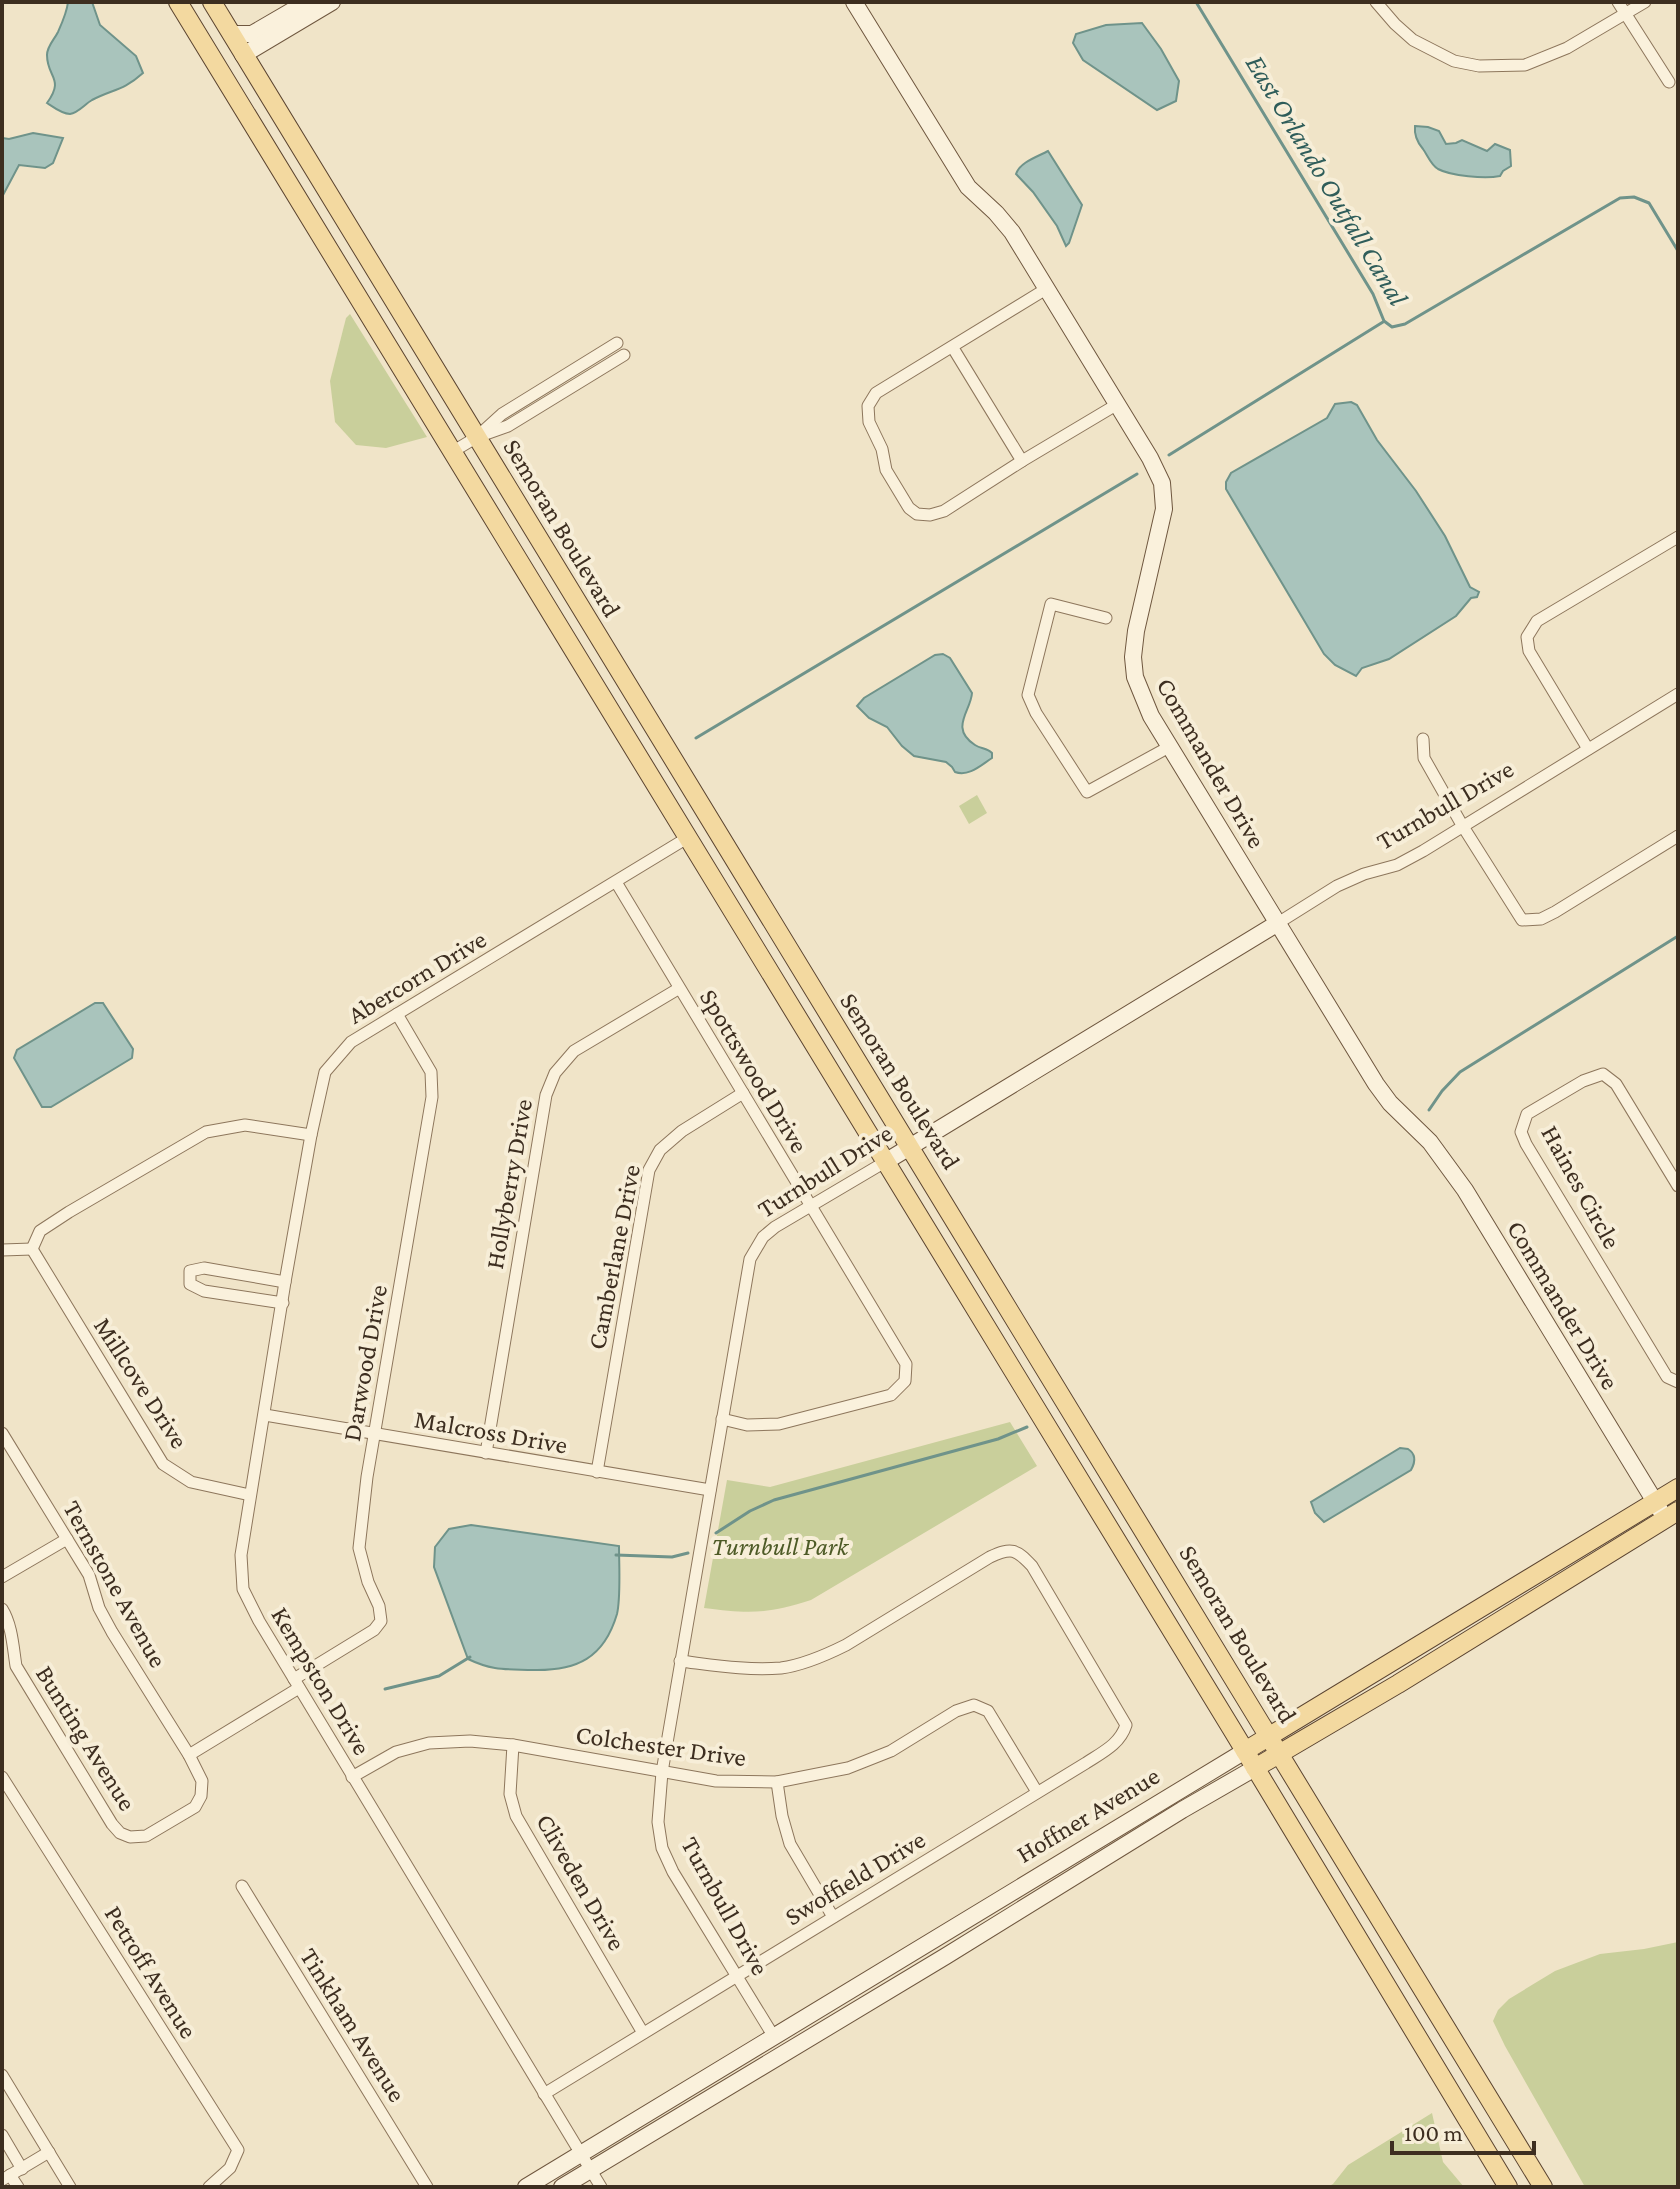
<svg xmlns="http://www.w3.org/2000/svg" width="1680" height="2189" font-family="'Crimson Pro',serif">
<rect width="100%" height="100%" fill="#f0e4c8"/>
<g fill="#c9cf9b">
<path d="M350 314 427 437 386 448 356 445 335 422 330 381 346 318Z"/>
<path d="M977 795 987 813 969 824 959 806Z"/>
<path d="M1010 1422 1037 1466 811 1600C768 1614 749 1614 704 1608L727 1480 770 1487Z"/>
<path d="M1678 1942V2187H1585L1505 2046 1493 2021 1498 2010 1509 1999 1555 1971 1600 1954 1644 1949Z"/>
<path d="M1432 2113 1443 2162 1464 2187H1327L1333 2184 1348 2165Z"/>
</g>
<g fill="#a9c4bc" stroke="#6f938a" stroke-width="2">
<path d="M68 2H92L100 25 136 56 143 73C123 91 113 89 92 100 85 104 78 113 70 114 62 114 53 107 47 103 65 78 47 78 47 55 47 46 54 40 58 32 62 23 67 12 68 2Z"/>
<path d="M1142 23 1161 49 1179 81 1176 101 1157 110 1083 60 1073 43 1076 34 1106 25Z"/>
<path d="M1415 126 1428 127 1439 131 1446 144 1456 143 1462 140 1487 151 1495 144 1510 150 1511 166 1503 171 1500 176C1485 179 1451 176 1438 169 1431 165 1428 156 1423 149 1417 142 1414 135 1415 126Z"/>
<path d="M33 133 63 138 53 163 45 168 19 165 2 197V138L9 139Z"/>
<path d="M1048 151 1082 205 1069 243 1066 246 1057 226 1033 192 1016 174C1020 162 1037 157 1048 151Z"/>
<path d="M1351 402 1357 405 1377 440 1416 491 1445 536 1470 587 1479 592 1477 597 1471 598 1456 616 1389 659 1362 668 1356 676 1335 665 1324 654 1226 489V482L1231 473 1327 418 1335 404Z"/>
<path d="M943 654 950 658 972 693C971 711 949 728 975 745 981 749 987 748 992 753V758C981 765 969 777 955 772L952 767 946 762 914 756 902 746 887 727 869 718 857 706 864 698 935 655Z"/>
<path d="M95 1003H103L133 1049 132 1058 51 1107H42L14 1058 17 1050Z"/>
<path d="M1400 1448 1408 1449C1416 1454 1416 1461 1411 1470L1324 1522 1315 1513 1311 1502Z"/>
<path d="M471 1525 619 1546C619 1564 621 1597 617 1614 604 1658 577 1671 533 1670 506 1669 493 1671 468 1659L434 1567 435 1547 449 1529Z"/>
</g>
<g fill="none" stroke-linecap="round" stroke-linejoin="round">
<g stroke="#6f938a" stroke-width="3">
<path d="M1196 2 1373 294 1384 321 1392 327 1405 324 1620 198 1634 197 1649 203 1678 251"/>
<path d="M1169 455 1383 322"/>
<path d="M696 738 1137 474"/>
<path d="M1429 1110 1442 1091 1460 1072 1678 936"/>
<path d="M716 1533 750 1511 774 1500 998 1439 1027 1427"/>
<path d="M616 1555 672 1557 688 1553"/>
<path d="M385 1689 439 1676 470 1657"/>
</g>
<g stroke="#8d765c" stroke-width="13">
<g id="street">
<path d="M1376 2 1395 24 1413 40 1454 61 1479 66 1525 65 1567 48 1645 2"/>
<path d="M1618 2 1669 82"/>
<path d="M1046 289 876 393 868 406 869 422 882 449 886 470 909 508 917 514 930 515 944 511 1022 461 1116 405"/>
<path d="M953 348 1022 461"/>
<path d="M480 434 502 414 617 343"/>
<path d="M452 452 477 437 508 426 624 355"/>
<path d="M1106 618 1051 604 1028 695 1036 713 1087 792 1169 747"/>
<path d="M1423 739 1424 758 1462 825 1522 920 1541 919 1555 912 1678 836"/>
<path d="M1588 749 1529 651 1527 637 1537 621 1678 537"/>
<path d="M616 882 906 1364 905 1381 891 1395 779 1424 747 1425 722 1419"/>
<path d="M1278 923 1337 886 1364 874 1397 865 1423 851 1678 694"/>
<path d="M1678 1186 1616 1084 1603 1074 1583 1081 1527 1114 1521 1132 1526 1144 1667 1377 1678 1382"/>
<path d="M32 1249 163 1464 191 1482 250 1495"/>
<path d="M32 1249 40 1231 69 1212 206 1132 245 1125 311 1135"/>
<path d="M2 1250 32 1249"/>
<path d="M283 1303 204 1291 190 1284V1271L204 1268 285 1282"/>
<path d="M265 1415 710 1490"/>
<path d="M2 1433 89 1575 99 1608 112 1632 189 1755 202 1781 201 1796 195 1807 146 1836 130 1837 120 1833 112 1824 16 1666C13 1647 12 1625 2 1609"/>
<path d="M486 1453 546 1095 555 1073 574 1051 678 989"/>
<path d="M597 1472 649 1170 660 1150 682 1131 743 1093"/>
<path d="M2 1577 67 1539"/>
<path d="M294 1679 374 1630 381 1621 379 1606 368 1582 359 1548 367 1477 432 1097 431 1072 397 1014"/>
<path d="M513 1745 510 1794 516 1816 643 2033"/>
<path d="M189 1755 299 1688"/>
<path d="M2 1777 238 2150 230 2168 209 2187"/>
<path d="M352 1777 396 1752 429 1743 470 1741 513 1745 716 1781 777 1782 848 1768 891 1751 956 1711 974 1705 988 1711 1037 1792"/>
<path d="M777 1782 782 1816 790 1844 833 1917"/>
<path d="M242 1886 427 2187"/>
<path d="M774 2037 673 1872 662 1848 658 1822 662 1772 750 1259 763 1237 775 1227 885 1162"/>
<path d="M2 2075 70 2187"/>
<path d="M544 2094 1086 1763C1103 1752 1120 1744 1126 1725L1032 1566C1016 1549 1012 1547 990 1557L846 1645C826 1655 804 1665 781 1668 748 1671 713 1665 680 1661"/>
<path d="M2 2135 22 2169"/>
<path d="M10 2175 18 2187"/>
<path d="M2 2180 49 2152"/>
<path d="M601 2187 259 1621 243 1589 241 1555 285 1282 311 1135 325 1072 351 1042 687 838"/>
</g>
</g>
<g stroke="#6f573f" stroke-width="18">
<g id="secondary">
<path d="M854 2 968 187 996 213 1012 232 1150 458 1162 483 1164 509 1136 631 1133 657 1135 677 1151 716 1376 1084 1390 1103 1430 1142 1465 1190 1660 1510"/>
<path d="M231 34H252L307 2"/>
<path d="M243 55 332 2"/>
<path d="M885 1162 1278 923"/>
<path d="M526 2187 1245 1751"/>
<path d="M562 2187 946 1956 1182 1810 1255 1768"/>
</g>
</g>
<g stroke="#5b4430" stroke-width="20">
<g id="primary">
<path d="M178 2 1233 1731 1508 2187"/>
<path d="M212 2 1543 2187"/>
<path d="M1245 1751 1678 1488"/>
<path d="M1255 1768 1398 1684 1678 1511"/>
</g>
</g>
<use href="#street" stroke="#faf1dc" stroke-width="11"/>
<use href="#secondary" stroke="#faf1dc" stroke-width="16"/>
<use href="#primary" stroke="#f3d9a0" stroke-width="18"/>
</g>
<g text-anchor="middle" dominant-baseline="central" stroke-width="8" stroke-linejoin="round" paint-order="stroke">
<g font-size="26" fill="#3d2e20" stroke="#f7eed8">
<text transform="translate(562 528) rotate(59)">Semoran Boulevard</text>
<text transform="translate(1211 763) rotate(60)">Commander Drive</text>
<text transform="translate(1445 805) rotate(-30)">Turnbull Drive</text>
<text transform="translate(417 977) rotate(-31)">Abercorn Drive</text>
<text transform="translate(754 1071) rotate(59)">Spottswood Drive</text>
<text transform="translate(900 1081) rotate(58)">Semoran Boulevard</text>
<text transform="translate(825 1171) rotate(-32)">Turnbull Drive</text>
<text transform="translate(509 1184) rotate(-80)">Hollyberry Drive</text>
<text transform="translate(1581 1187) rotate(61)">Haines Circle</text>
<text transform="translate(614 1257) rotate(-79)">Camberlane Drive</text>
<text transform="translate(1563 1305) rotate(59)">Commander Drive</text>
<text transform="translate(365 1363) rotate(-80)">Darwood Drive</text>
<text transform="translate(141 1383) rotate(57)">Millcove Drive</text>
<text transform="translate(491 1432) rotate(10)">Malcross Drive</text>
<text transform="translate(115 1584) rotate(61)">Ternstone Avenue</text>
<text transform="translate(1238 1634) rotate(59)">Semoran Boulevard</text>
<text transform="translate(321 1681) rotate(59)">Kempston Drive</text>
<text transform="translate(86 1738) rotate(58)">Bunting Avenue</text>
<text transform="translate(661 1746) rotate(8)">Colchester Drive</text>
<text transform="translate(1088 1815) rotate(-31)">Hoffner Avenue</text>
<text transform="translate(855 1878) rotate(-31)">Swoffield Drive</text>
<text transform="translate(581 1882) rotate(60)">Cliveden Drive</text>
<text transform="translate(725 1906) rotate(61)">Turnbull Drive</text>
<text transform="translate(151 1972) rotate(58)">Petroff Avenue</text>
<text transform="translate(353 2025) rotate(58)">Tinkham Avenue</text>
</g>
<g font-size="26" font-style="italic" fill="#4d5a26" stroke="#f7eed8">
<text x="780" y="1546">Turnbull Park</text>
</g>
<g font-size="28" font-style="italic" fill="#2f5d5a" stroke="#f7eed8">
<text transform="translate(1327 180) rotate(59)">East Orlando Outfall Canal</text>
</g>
</g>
<rect width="1680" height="2189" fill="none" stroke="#3d2e20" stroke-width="8"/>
<path d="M1392 2141v12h142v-12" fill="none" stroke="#3d2e20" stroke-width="4"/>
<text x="1404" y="2141" font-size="24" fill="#3d2e20" stroke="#f7eed8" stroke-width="6" paint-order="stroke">100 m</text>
</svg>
